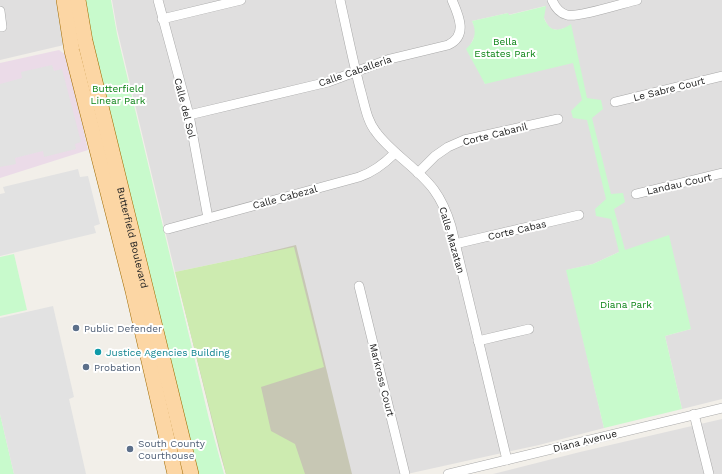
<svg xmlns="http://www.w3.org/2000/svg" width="722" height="474" font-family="'Work Sans',sans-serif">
<rect width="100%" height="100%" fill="#f2efe9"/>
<g fill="#e0dfdf" fill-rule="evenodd">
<path d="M0 0H57L64 45 0 60Z"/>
<path d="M112 0H722V399L682 409 665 336 691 329 619 252 593 264 567 270 604 428 539 445 407 474H305L294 247 175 272 117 29ZM545 6 543 16 548 26 552 29 558 30 565 28 485 84 470 46 475 35V28L472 21 508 13V15Z"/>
<path d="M722 419V474H493L580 452Z"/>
</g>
<path fill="#ebdbe8" d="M59 50 67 56 88 150 0 178V63Z"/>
<path fill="#c7c7b4" d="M296 245 352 474H226L220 453 176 274Z"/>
<path fill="#cdebb0" d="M294 247 324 367 261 387 271 431 295 444 305 474H226L175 272Z"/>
<g fill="#c8facc">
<path d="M84 0H111L117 34 209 419 224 474H197L100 73Z"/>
<path d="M546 6 544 18C550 33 559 32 571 24L587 98 601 100 603 109 592 118 611 194 623 193 625 202 614 209 625 250 669 235 691 329 665 336 682 409 604 428 566 270 593 264 619 252 611 219 596 216 595 209 606 199 587 120 573 118 571 111 582 100 573 63 485 84 466 49C475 41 477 32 472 21L508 13 509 15Z"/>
<path d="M14 254 27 310 0 316V257Z"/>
<path d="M0 414 14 474H0Z"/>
</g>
<g fill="#e2e2e2">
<path d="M52 65 54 71 62 69 81 142 75 144 76 149 44 157 43 151 15 158 16 164 0 167V84L22 78 21 72Z"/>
<path d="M78 169 80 177 88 176 100 224 94 226 96 233 0 256V194L5 193 3 187Z"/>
<path d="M53 306 74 397 69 399 86 474H14L0 414V318Z"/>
</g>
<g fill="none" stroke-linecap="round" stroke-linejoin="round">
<g stroke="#a9a9a9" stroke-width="10">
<g id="street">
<path d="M158 0 189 115 208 218"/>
<path d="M340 0C347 31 353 62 361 92 365 106 367 121 376 132 392 154 418 168 434 190 442 201 447 213 451 226L507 460"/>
<path d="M552 0C555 7 559 13 567 15 577 18 624 3 637 0"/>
<path d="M0 11 2 27H0"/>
<path d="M162 19 241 0"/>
<path d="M615 102 722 76"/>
<path d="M189 115 328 82 390 59 448 45C468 36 459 16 452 0"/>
<path d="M418 173 435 156 448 147 464 140 558 119"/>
<path d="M636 194 722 173"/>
<path d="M168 229 359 177C374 172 384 164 395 153"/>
<path d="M455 244 579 215"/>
<path d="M359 286 405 474"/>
<path d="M478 341 529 329"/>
<path d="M694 414 709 474"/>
<path d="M448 474 722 408"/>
</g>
</g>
<g stroke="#a06b00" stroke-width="16">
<g id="primary">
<path d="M64 0 72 51 133 291 175 474"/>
<path id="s1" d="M78 0 85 41 191 474"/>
</g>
</g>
<use href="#street" stroke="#fff" stroke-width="9"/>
<use href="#primary" stroke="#fcd6a4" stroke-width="15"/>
</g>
<g fill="#5c6f8a" stroke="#fff" stroke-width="1.5">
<circle cx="76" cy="328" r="4"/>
<circle cx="86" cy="367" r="4"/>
<circle cx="130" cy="449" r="4"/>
</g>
<circle fill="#0f9aa8" stroke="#fff" stroke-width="1.5" cx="98" cy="352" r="4"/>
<g text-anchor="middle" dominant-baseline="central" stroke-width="4" stroke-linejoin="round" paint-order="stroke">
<g font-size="10" fill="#0c8416" stroke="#fff">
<text x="505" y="41">Bella<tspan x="505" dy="12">Estates Park</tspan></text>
<text x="118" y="88">Butterfield<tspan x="118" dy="12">Linear Park</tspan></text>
<text x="626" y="304">Diana Park</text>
</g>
<g font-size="10" fill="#222" stroke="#fff">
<text transform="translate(355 71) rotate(-19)">Calle Caballeria</text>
<text transform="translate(669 89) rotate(-14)">Le Sabre Court</text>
<text transform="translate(185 108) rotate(76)">Calle del Sol</text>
<text transform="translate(495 134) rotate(-14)">Corte Cabanil</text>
<text transform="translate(679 184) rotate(-13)">Landau Court</text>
<text transform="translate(285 197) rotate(-15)">Calle Cabezal</text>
<text transform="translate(517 230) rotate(-13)">Corte Cabas</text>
<text stroke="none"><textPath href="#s1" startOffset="244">Butterfield Boulevard</textPath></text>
<text transform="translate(452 240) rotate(74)">Calle Mazatan</text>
<text transform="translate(382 380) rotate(76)">Markross Court</text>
<text transform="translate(585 441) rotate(-14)">Diana Avenue</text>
</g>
<g font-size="10" fill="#4e5e75" stroke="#fff" text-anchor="start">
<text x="84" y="328">Public Defender</text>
<text x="94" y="367">Probation</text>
<text x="138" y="443">South County<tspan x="138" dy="12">Courthouse</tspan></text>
</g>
<g font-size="10" fill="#0d838f" stroke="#fff" text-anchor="start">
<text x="106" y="352">Justice Agencies Building</text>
</g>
</g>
</svg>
